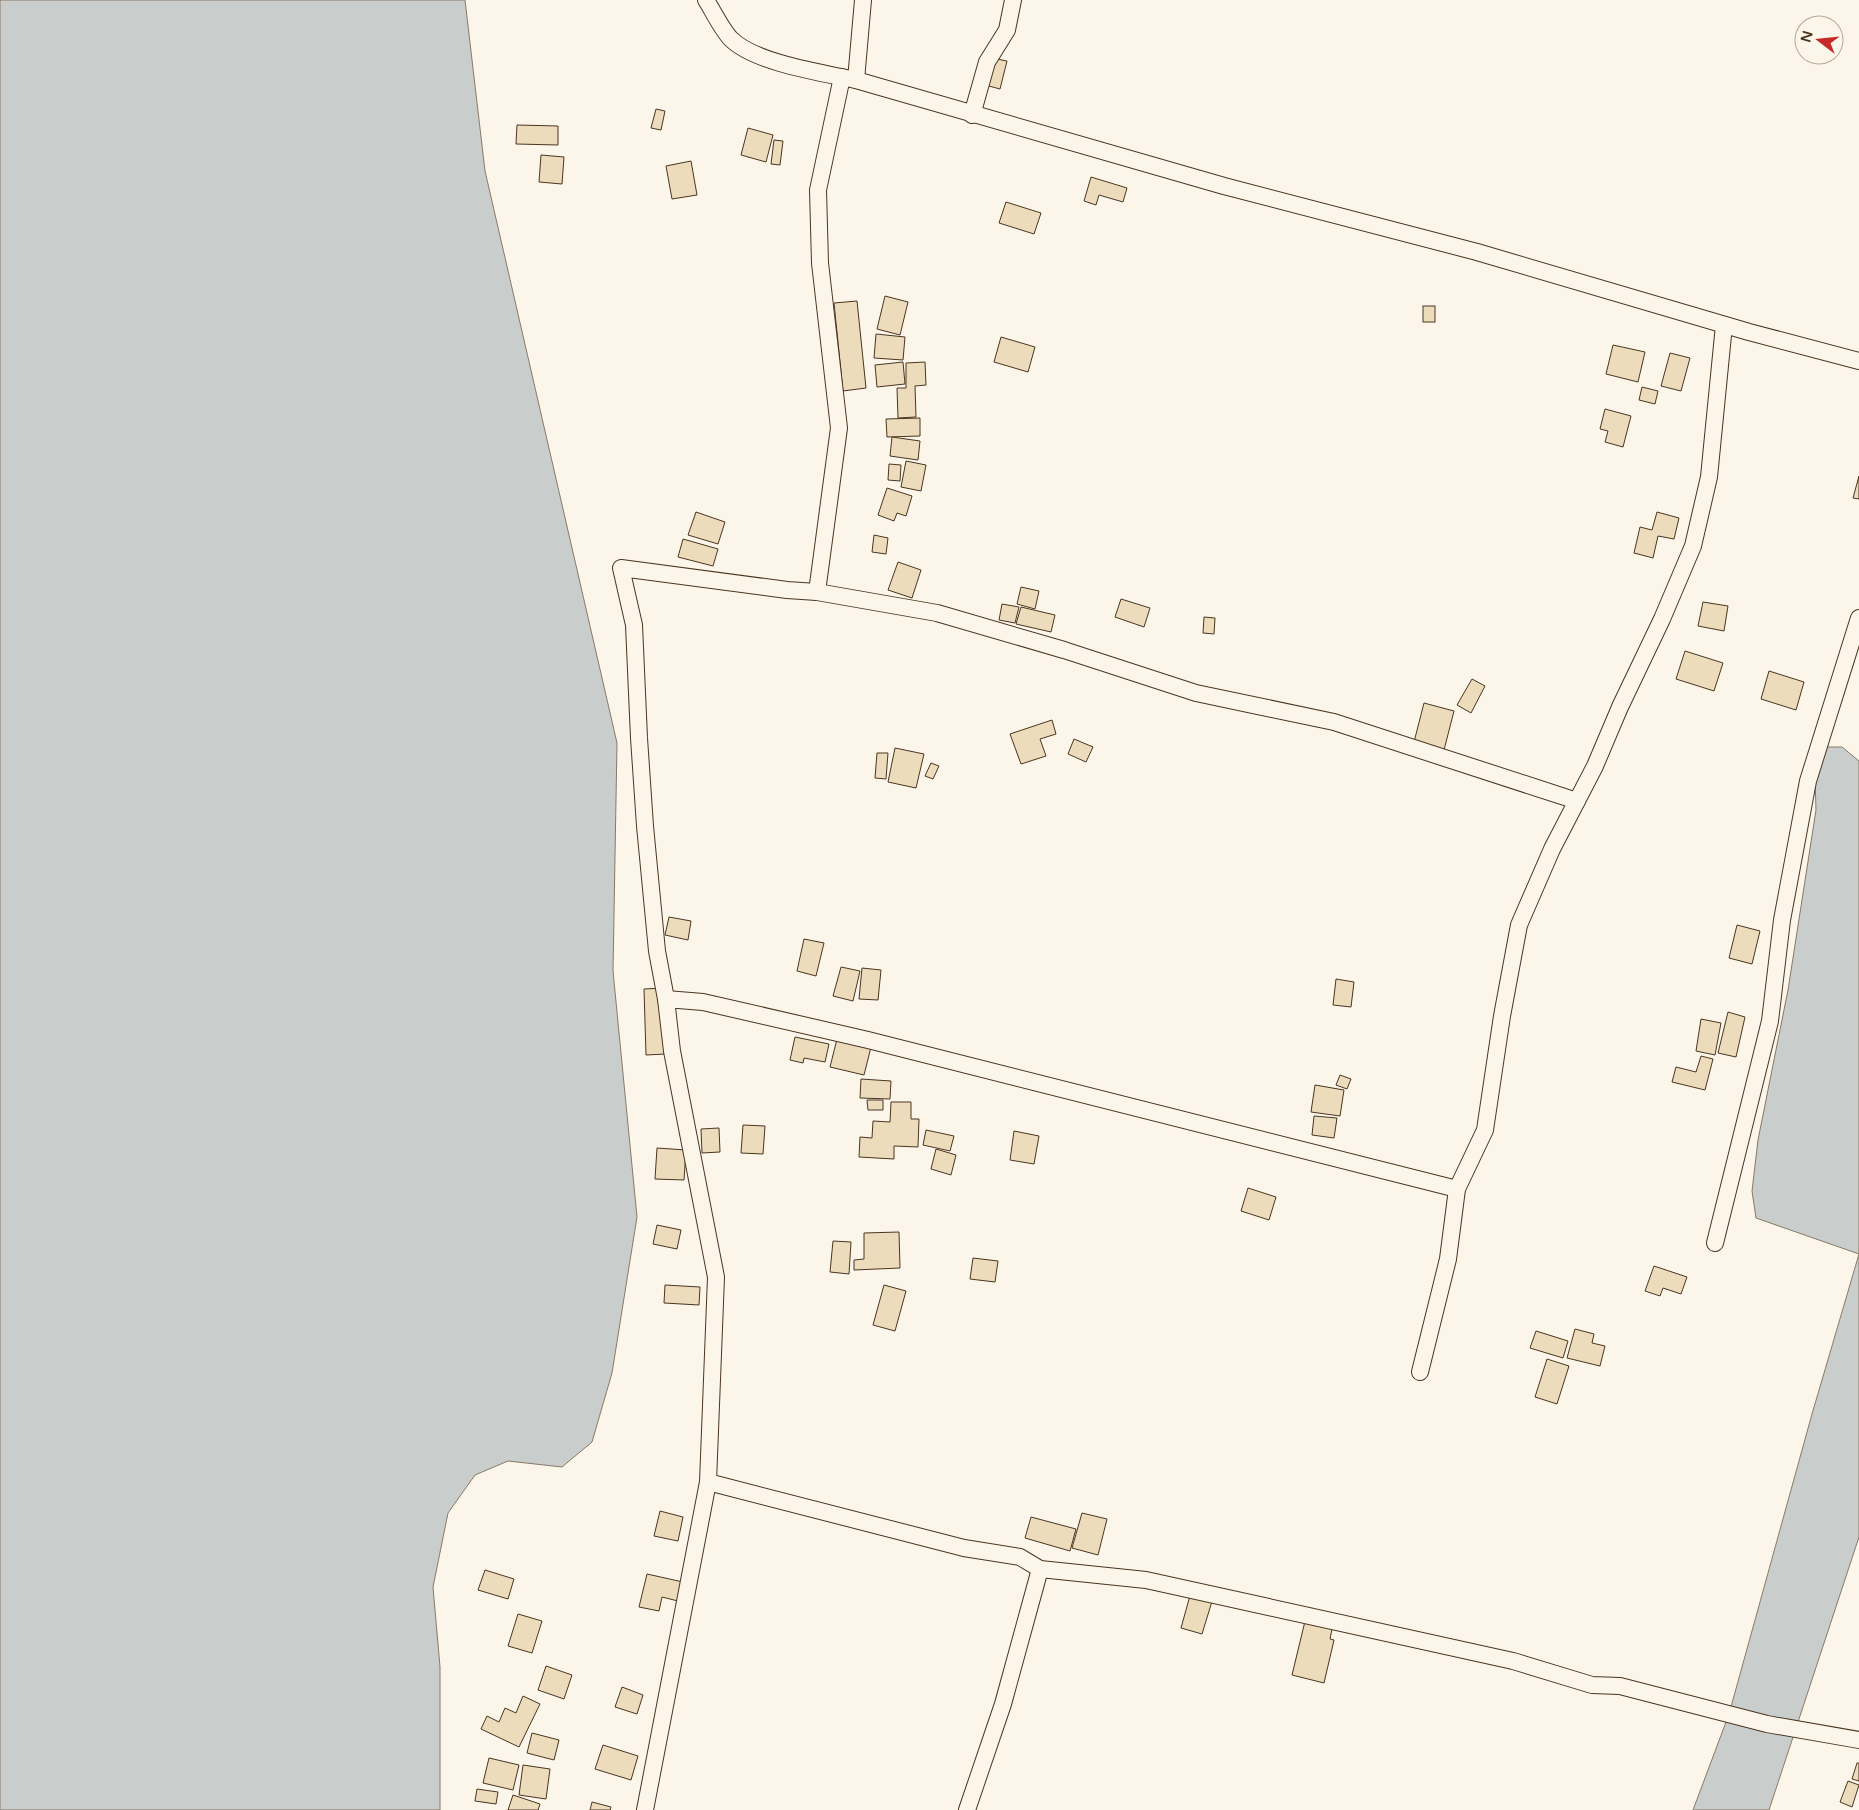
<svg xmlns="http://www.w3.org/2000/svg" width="1859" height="1810" font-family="'Varela Round',sans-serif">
<rect width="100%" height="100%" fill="#fbf6e9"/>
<g fill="#c9cecd" stroke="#887966">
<path d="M0 0H465L485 171 617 743 613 971 637 1217 612 1373 592 1442 562 1467 508 1461 475 1475 448 1513 433 1587 440 1667V1810H0Z"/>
<path d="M1814 747H1842L1859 761V1537L1769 1810H1693L1729 1714 1812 1414 1859 1254 1756 1218 1752 1191 1758 1140 1788 990 1816 810Z"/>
</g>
<g fill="#ecdcbc" stroke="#4a3520">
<path d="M992 58 1007 61 1000 89 985 85Z"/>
<path d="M656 109 665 111 661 130 651 128Z"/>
<path d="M517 125 558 126V145L516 144Z"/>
<path d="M748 128 773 135 766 162 741 155Z"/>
<path d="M774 140 783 141 780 165 771 164Z"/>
<path d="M541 155 564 157 562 184 539 182Z"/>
<path d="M691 161 697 195 672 199 666 166Z"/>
<path d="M1091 177 1127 188 1123 202 1099 195 1096 205 1084 201Z"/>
<path d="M1006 202 1041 213 1034 234 999 223Z"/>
<path d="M885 296 908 302 900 335 877 329Z"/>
<path d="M857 301 866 388 843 391 834 303Z"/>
<rect x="1423" y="306" width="12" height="16"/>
<path d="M876 334 905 337 903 360 874 358Z"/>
<path d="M1001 337 1035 347 1028 372 994 362Z"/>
<path d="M1613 345 1645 352 1638 382 1606 374Z"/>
<path d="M1670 353 1690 358 1681 391 1661 386Z"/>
<path d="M903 362 905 384 877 387 875 365Z"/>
<path d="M925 362 926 385 915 386 916 417 898 418 897 388H906V363Z"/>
<path d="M1642 387 1658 391 1655 404 1639 400Z"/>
<path d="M1605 409 1631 416 1623 447 1605 442 1608 431 1600 429Z"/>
<path d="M920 418V436L887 437 886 419Z"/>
<path d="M892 437 920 441 918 460 890 456Z"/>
<path d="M906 461 926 465 921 491 901 487Z"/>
<path d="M889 464 901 465 900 481 888 480Z"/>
<path d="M1859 476V499L1853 498Z"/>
<path d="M887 488 912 496 906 516 897 513 894 521 878 515Z"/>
<path d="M696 512 725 522 718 544 688 535Z"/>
<path d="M1657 512 1679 518 1674 539 1658 536 1653 558 1634 553 1640 527 1652 530Z"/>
<path d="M874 535 888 538 886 554 872 552Z"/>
<path d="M683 539 718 549 713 566 678 557Z"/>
<path d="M898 562 921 570 912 598 888 590Z"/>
<path d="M1021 587 1039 591 1035 609 1017 604Z"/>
<path d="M1121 599 1150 608 1144 627 1115 617Z"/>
<path d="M1703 602 1728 606 1724 631 1698 626Z"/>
<path d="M1002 604 1019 607 1015 623 999 620Z"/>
<path d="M1021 607 1055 615 1051 632 1016 624Z"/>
<path d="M1204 617 1215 618 1214 634 1203 633Z"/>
<path d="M1685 651 1723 663 1714 691 1676 679Z"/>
<path d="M1769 671 1804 682 1796 710 1761 699Z"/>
<path d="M1472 679 1485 686 1471 713 1457 705Z"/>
<path d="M1424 703 1454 711 1444 750 1414 742Z"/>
<path d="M1052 720 1056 734 1040 739 1046 756 1021 764 1010 734Z"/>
<path d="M1074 739 1093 747 1086 762 1068 754Z"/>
<path d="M895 748 924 754 916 788 888 782Z"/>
<path d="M877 753H888L886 779 875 778Z"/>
<path d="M931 763 939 766 933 779 925 776Z"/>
<path d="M669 917 691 921 688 940 665 935Z"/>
<path d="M1737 925 1760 931 1752 964 1729 958Z"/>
<path d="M804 939 824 943 816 976 797 971Z"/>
<path d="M841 967 860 971 853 1001 833 996Z"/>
<path d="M862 968 881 970 878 1000 859 999Z"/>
<path d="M1336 979 1354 982 1351 1007 1333 1005Z"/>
<path d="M664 988 666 1054 646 1055 644 989Z"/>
<path d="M1728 1012 1745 1017 1736 1057 1718 1053Z"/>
<path d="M1701 1019 1721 1023 1715 1055 1696 1051Z"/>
<path d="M795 1037 829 1044 825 1062 804 1058 803 1063 790 1060Z"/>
<path d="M837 1039 871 1047 864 1075 830 1067Z"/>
<path d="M1701 1056 1713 1059 1705 1090 1672 1082 1676 1067 1696 1072Z"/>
<path d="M1340 1075 1351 1079 1347 1089 1336 1085Z"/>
<path d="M861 1079 891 1081 890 1099 860 1098Z"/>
<path d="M1315 1085 1344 1090 1340 1116 1311 1112Z"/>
<path d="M867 1100H883V1110H868Z"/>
<path d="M891 1102H911V1119H919L918 1147 894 1146V1159L859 1157 860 1137 872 1138 873 1121 890 1122Z"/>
<path d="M1314 1116 1337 1118 1334 1138 1312 1135Z"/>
<path d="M743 1125 765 1126 763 1154 741 1153Z"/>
<path d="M719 1128 720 1152 702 1153 701 1129Z"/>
<path d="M926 1130 954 1136 950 1151 923 1145Z"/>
<path d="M1014 1131 1039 1136 1034 1164 1010 1160Z"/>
<path d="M657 1148 686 1150 684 1180 655 1179Z"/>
<path d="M936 1149 956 1155 951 1175 931 1169Z"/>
<path d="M1248 1188 1276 1197 1269 1220 1241 1211Z"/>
<path d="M657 1225 681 1230 677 1249 653 1244Z"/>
<path d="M899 1232 900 1268 854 1270V1260L864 1259V1233Z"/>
<path d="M833 1241 851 1242 849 1274 830 1272Z"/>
<path d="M973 1258 998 1261 995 1282 970 1279Z"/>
<path d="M1654 1266 1687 1277 1681 1294 1663 1288 1660 1296 1645 1291Z"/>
<path d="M665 1285 700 1287 699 1305 664 1303Z"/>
<path d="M884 1285 906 1291 895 1331 873 1325Z"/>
<path d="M1575 1329 1594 1334 1592 1343 1605 1346 1600 1366 1567 1358Z"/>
<path d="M1536 1331 1568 1341 1563 1358 1530 1348Z"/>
<path d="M1547 1359 1569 1366 1557 1404 1535 1397Z"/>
<path d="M660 1511 683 1517 678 1541 654 1536Z"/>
<path d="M1082 1513 1107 1519 1098 1555 1072 1548Z"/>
<path d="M1031 1517 1076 1529 1070 1551 1025 1538Z"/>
<path d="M485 1570 514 1579 508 1599 478 1590Z"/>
<path d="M647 1574 683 1582 678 1601 662 1597 659 1611 639 1607Z"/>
<path d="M1191 1592 1213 1598 1202 1634 1181 1628Z"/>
<path d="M518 1614 542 1621 532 1653 508 1646Z"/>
<path d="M1306 1617 1333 1624 1330 1639 1334 1640 1324 1683 1292 1675Z"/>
<path d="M546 1666 572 1675 564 1699 538 1690Z"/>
<path d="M622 1687 643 1695 637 1714 615 1707Z"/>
<path d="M523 1696 540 1704 519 1747 481 1729 487 1716 499 1722 505 1708 516 1713Z"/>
<path d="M532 1733 559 1740 554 1760 527 1753Z"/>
<path d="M603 1745 638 1756 631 1780 595 1769Z"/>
<path d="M489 1758 519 1765 513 1790 483 1783Z"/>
<path d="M1857 1763H1859V1781L1852 1779Z"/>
<path d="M523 1765 550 1769 546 1799 519 1795Z"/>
<path d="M1848 1781 1859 1785 1852 1807 1840 1802Z"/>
<path d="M477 1789 498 1792 496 1804 475 1801Z"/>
<path d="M513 1795 540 1804 538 1810H508Z"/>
<path d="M592 1802 611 1807 610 1810H590Z"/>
</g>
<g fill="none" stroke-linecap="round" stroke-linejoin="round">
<g stroke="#4a3520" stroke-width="18">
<g id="minor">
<path d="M706 0C713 11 722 30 731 39 755 63 823 73 856 80L1224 186 1477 252 1749 332 1859 361"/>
<path d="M856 80 863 0"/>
<path d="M972 115 987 62 1007 30 1013 0"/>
<path d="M817 592 839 428 820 263 818 190 842 77"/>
<path d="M666 999 657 951 645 826 639 738 634 625 621 568 787 590 817 592 937 613 1064 650 1196 693 1334 722 1577 801"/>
<path d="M1715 1243 1770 1021 1782 920 1808 781 1859 618"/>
<path d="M1420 1372 1448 1259 1457 1189 1485 1130 1502 1016 1519 925 1552 849 1595 766 1620 707 1662 619 1693 546 1709 477 1724 325"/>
<path d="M708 1482 964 1548 1020 1557 1040 1569 1146 1580 1513 1661 1592 1685 1620 1686 1767 1724 1859 1740"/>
<path d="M645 1810 708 1482 716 1277 672 1051 666 999 703 1002 868 1040 1457 1189"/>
<path d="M967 1810 1003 1704 1040 1569"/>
</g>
</g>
<use href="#minor" stroke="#fbf6e9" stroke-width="16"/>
</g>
<g transform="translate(1819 40) rotate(286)"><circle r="24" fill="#fbf6e9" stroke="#b4a999"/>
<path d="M0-4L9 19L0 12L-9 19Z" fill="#c62828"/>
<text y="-8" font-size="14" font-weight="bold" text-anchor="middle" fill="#4a3520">N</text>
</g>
</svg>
